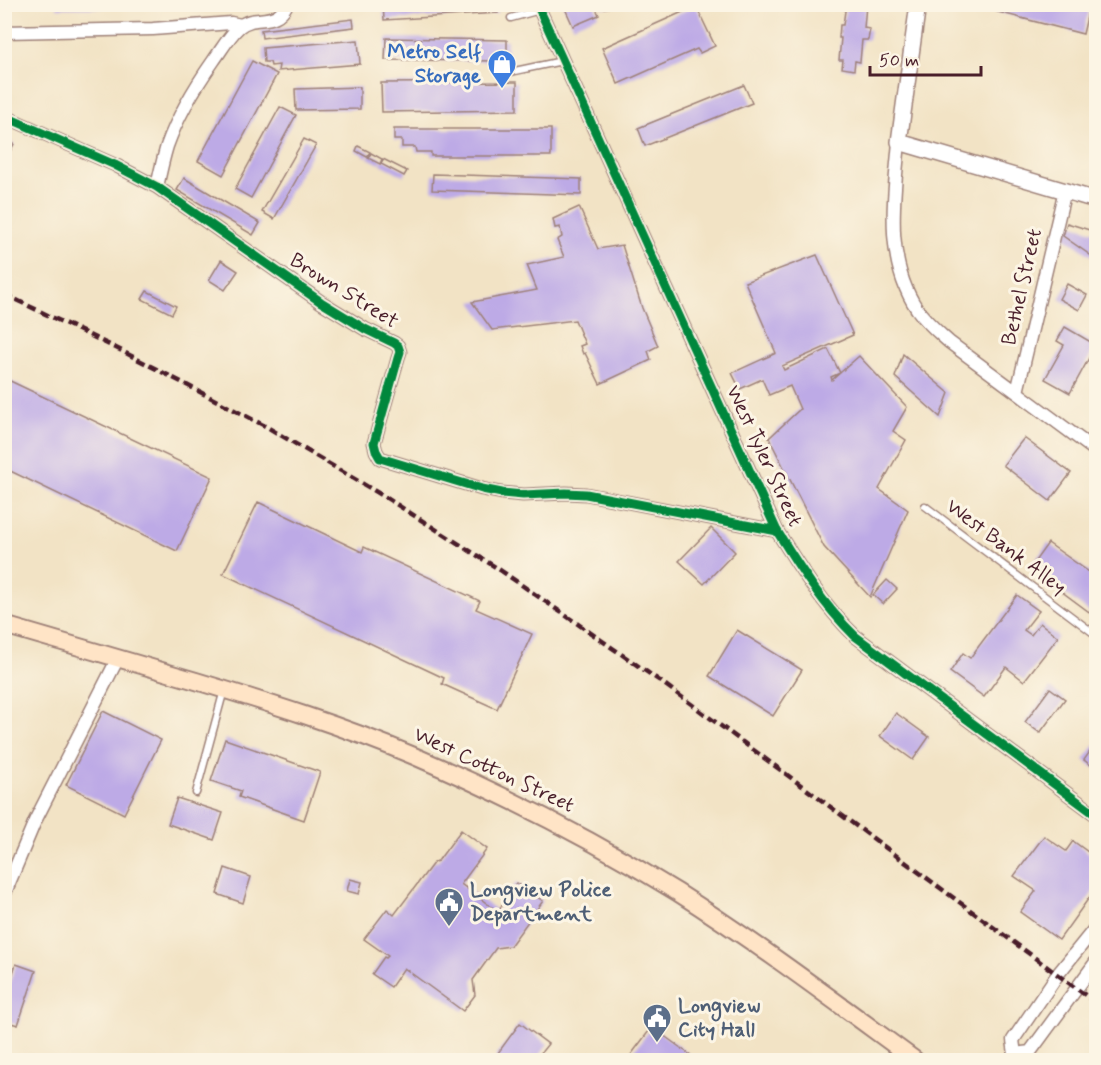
<svg xmlns="http://www.w3.org/2000/svg" width="1101" height="1065" font-family="Mynerve,sans-serif">
<rect width="100%" height="100%" fill="#fcf5e5"/>
<filter id="ink" filterUnits="userSpaceOnUse"><feTurbulence type="fractalNoise" baseFrequency=".0167" numOctaves="2"/><feDisplacementMap in="SourceGraphic" scale="12" xChannelSelector="R" yChannelSelector="G"/><feConvolveMatrix kernelMatrix="1 2 1 2 8 2 1 2 1" color-interpolation-filters="sRGB"/></filter>
<filter id="wash" filterUnits="userSpaceOnUse"><feTurbulence type="fractalNoise" baseFrequency=".008" numOctaves="4" result="noise"/><feDisplacementMap in="SourceGraphic" scale="24" xChannelSelector="R" yChannelSelector="G"/><feGaussianBlur stdDeviation="1.35" result="paint"/><feColorMatrix in="noise" values="0 0 0 0 0 0 0 0 0 0 0 0 0 0 0 0 0 1.4 0 .05"/><feComposite in="paint" operator="in"/></filter>
<g filter="url(#wash)">
<rect width="100%" height="100%" fill="#f2e3c5"/>
<g id="blocks">
<g fill="#bdaae6">
<rect x="57" y="4" width="47" height="4"/>
<path d="M383 4H497L498 13 384 20Z"/>
<path d="M563 4H594L599 15 573 26Z"/>
<path d="M599 4H619V6L604 8Z"/>
<path d="M846 4 866 5 864 28 870 29 868 40H862L860 62 855 61 854 70 842 68 843 60H839L841 38H839L840 25H843Z"/>
<path d="M967 4H1090L1083 34Z"/>
<path d="M696 6 715 46 700 53 697 49 618 84 602 48Z"/>
<path d="M353 19 354 27 262 38 261 30Z"/>
<path d="M386 38 507 40V61L385 60Z"/>
<path d="M358 40 360 64 278 71 279 65 271 66 270 62H264L263 48Z"/>
<path d="M252 61 277 74 223 175 198 161Z"/>
<path d="M517 82V110L382 112 381 83Z"/>
<path d="M744 85 752 103 645 146 638 128Z"/>
<path d="M360 87V109L296 110 295 89Z"/>
<path d="M280 107 296 115 251 198 235 189Z"/>
<path d="M394 129H551V156H431V152H416L415 147H402V140H394Z"/>
<path d="M4 139 14 144 4 162Z"/>
<path d="M304 139 316 145 274 219 262 212Z"/>
<path d="M358 146 370 152 367 157 356 151Z"/>
<path d="M371 153 382 159 380 164 368 158Z"/>
<path d="M383 159 407 171 404 176 381 164Z"/>
<path d="M433 174 581 179V195L432 190Z"/>
<path d="M184 178 260 223 253 235 177 190Z"/>
<path d="M579 207 598 249 622 245 642 308 658 346 648 351 651 360 600 384 585 353 583 354 580 346 585 344 575 320 492 330 472 302 537 290 527 265 564 257 557 240 562 237 560 227 555 228 553 219Z"/>
<path d="M1067 223 1096 232V259L1063 236Z"/>
<path d="M817 255 853 335 782 366 784 370 828 349 840 373 831 377 832 380 859 356 907 407 893 431 906 440 879 489 908 510 870 597 824 547 769 438 800 409 790 386 769 395 762 379 740 389 732 373 776 353 745 282Z"/>
<path d="M221 260 238 271 225 290 209 280Z"/>
<path d="M1067 284 1087 295 1079 310 1059 299Z"/>
<path d="M147 291 176 306 172 314 142 299Z"/>
<path d="M1065 327 1096 345 1070 393 1045 379 1064 345 1057 341Z"/>
<path d="M903 354 949 393 940 417 895 377Z"/>
<path d="M4 378 212 477 177 551 4 468Z"/>
<path d="M1024 438 1071 473 1050 501 1003 465Z"/>
<path d="M258 502 362 552 364 547 480 601 476 609 532 634 497 709 442 684 444 678 223 574Z"/>
<path d="M711 528 735 552 704 584 679 561Z"/>
<path d="M1048 543 1096 577V617L1030 568Z"/>
<path d="M887 580 897 589 883 604 873 595Z"/>
<path d="M1017 595 1039 611 1024 630 1031 635 1040 623 1058 637 1024 681 1006 667 984 697 950 672 963 653 970 658Z"/>
<path d="M737 630 802 670 773 716 709 676Z"/>
<path d="M1050 688 1065 699 1040 733 1025 722Z"/>
<path d="M103 711 161 740 124 814 66 785Z"/>
<path d="M896 713 929 737 913 760 880 736Z"/>
<path d="M225 739 320 772 304 820 239 797 241 791 211 781Z"/>
<path d="M1096 743V769L1084 760Z"/>
<path d="M177 798 223 813 214 840 168 824Z"/>
<path d="M461 830 487 849 461 884 501 914 500 908 505 901 503 900 516 883 543 901 510 946 496 948 473 980 475 995 463 1011 404 968 391 987 372 974 384 957 386 958 388 956 364 939 387 909 394 915 434 862 438 861Z"/>
<path d="M1044 836 1066 851 1073 841 1096 858V888L1059 940 1020 912 1036 891 1014 876Z"/>
<path d="M225 868 251 877 243 903 217 894Z"/>
<path d="M350 879 362 882 359 894 347 891Z"/>
<path d="M16 964 36 971 18 1025 4 1021V999Z"/>
<path d="M520 1023 548 1044 539 1055 546 1060H500L495 1057Z"/>
<path d="M652 1027 696 1059 695 1060H627Z"/>
</g>
</g>
</g>
<g filter="url(#ink)">
<use href="#blocks" fill-opacity="0" stroke="#9e8178" stroke-width="1.5"/>
<g fill="none" stroke-linecap="round" stroke-linejoin="round">
<g stroke="#9e8178" stroke-width="9">
<g id="service">
<path d="M511 18 540 10"/>
<path d="M510 72 562 61"/>
<path d="M925 506 1096 635"/>
<path d="M196 793 224 690"/>
</g>
</g>
<g stroke="#9e8178" stroke-width="15">
<g id="minor">
<path d="M537 4 777 531C800 568 823 605 855 636L1096 815"/>
<path d="M4 32 153 29 231 23 241 25"/>
<path d="M4 116 115 165 157 187 321 302 365 329 394 343 398 346 400 352 398 358 374 443 376 451 380 458 482 489 502 493 523 495 566 493 586 494 777 531"/>
<path d="M899 142C894 198 884 259 917 309 926 322 938 332 949 342L1096 451"/>
<path d="M157 187C160 173 163 159 167 146 178 115 195 87 214 60 222 49 229 36 239 27 255 13 275 28 287 4"/>
<path d="M1017 392 1065 190"/>
<path d="M4 895 35 821 118 658"/>
<path d="M1015 1054 1030 1052 1096 962"/>
<path d="M1011 1060 1015 1054 1013 1040 1058 974 1096 927"/>
</g>
</g>
<g stroke="#9e8178" stroke-width="18">
<path id="tertiary" d="M918 4 899 142 1096 200"/>
</g>
<g stroke="#9e8178" stroke-width="20">
<path id="secondary" d="M4 625C68 644 132 662 196 681 269 703 343 726 414 756 505 795 593 840 677 892 759 944 837 1003 915 1060"/>
</g>
<use href="#service" stroke="#fff" stroke-width="6"/>
<use href="#minor" stroke="#fff" stroke-width="12"/>
<use href="#tertiary" stroke="#fff" stroke-width="15"/>
<use href="#secondary" stroke="#ffe4c6" stroke-width="16"/>
<path stroke="#4a1f2b" stroke-width="4.5" stroke-dasharray="9 4.5" stroke-linecap="butt" d="M4 294 120 350 267 427 385 497 500 570 660 681 1096 1003"/>
<g stroke="#fcf5e5" stroke-width="13">
<g id="cycleway">
<path d="M537 4 777 531C800 568 823 605 855 636L1096 815"/>
<path d="M4 116 115 165 157 187 321 302 365 329 394 343 398 346 400 352 398 358 374 443 376 451 380 458 482 489 502 493 523 495 566 493 586 494 777 531"/>
</g>
</g>
<use href="#cycleway" stroke="#00873e" stroke-width="9"/>
</g>
</g>
<defs>
<g id="shop-pin" transform="scale(1.5)"><path d="M0 17L-7.5 6A9.5 9.5 0 1 1 7.5 6Z" fill="#3f7fe0" stroke="#fcf5e5"/><path d="M-5-2.5h2.3a2.7 3.5 0 0 1 5.4 0H5L5.5 6h-11ZM-1.5-2.5h3a1.5 2.3 0 0 0-3 0Z" fill="#fff"/></g>
<g id="civic-pin" transform="scale(1.5)"><path d="M0 17L-7.5 6A9.5 9.5 0 1 1 7.5 6Z" fill="#5c6f8a" stroke="#fcf5e5"/><path d="M-.6-6.5H3V-4.5H.6V-3L4-1V1h2V6H-6V1h2V-1L-.6-3ZM-1.2 2.5V6h2.4V2.5Z" fill="#fff"/></g>
</defs>
<g fill-rule="evenodd">
<use href="#shop-pin" x="502" y="64"/>
<use href="#civic-pin" x="449" y="902"/>
<use href="#civic-pin" x="657" y="1018"/>
</g>
<g text-anchor="middle" dominant-baseline="central" stroke-width="6" stroke-linejoin="round" paint-order="stroke">
<g font-size="21" font-weight="bold" fill="#366cbe" stroke="#fcf5e5" text-anchor="end">
<text x="481" y="52">Metro Self<tspan x="481" dy="24">Storage</tspan></text>
</g>
<g font-size="21" fill="#4a1f2b" stroke="#fcf5e5">
<text transform="translate(1022 287) rotate(-77)">Bethel Street</text>
<text transform="translate(344 291) rotate(32)">Brown Street</text>
<text transform="translate(764 456) rotate(65)">West Tyler Street</text>
<text transform="translate(1006 547) rotate(37)">West Bank Alley</text>
<text transform="translate(494 770) rotate(25)">West Cotton Street</text>
</g>
<g font-size="21" font-weight="bold" fill="#4e5e75" stroke="#fcf5e5" text-anchor="start">
<text x="470" y="890">Longview Police<tspan x="470" dy="24">Department</tspan></text>
<text x="678" y="1006">Longview<tspan x="678" dy="24">City Hall</tspan></text>
</g>
</g>
<rect width="1101" height="1065" fill="none" stroke="#fcf5e5" stroke-width="24"/>
<path d="M870 66v9h111v-9" fill="none" stroke="#4a1f2b" stroke-width="3"/>
<text x="879" y="66" font-size="18" fill="#4a1f2b" stroke="#fcf5e5" stroke-width="4.5" paint-order="stroke">50 m</text>
</svg>
